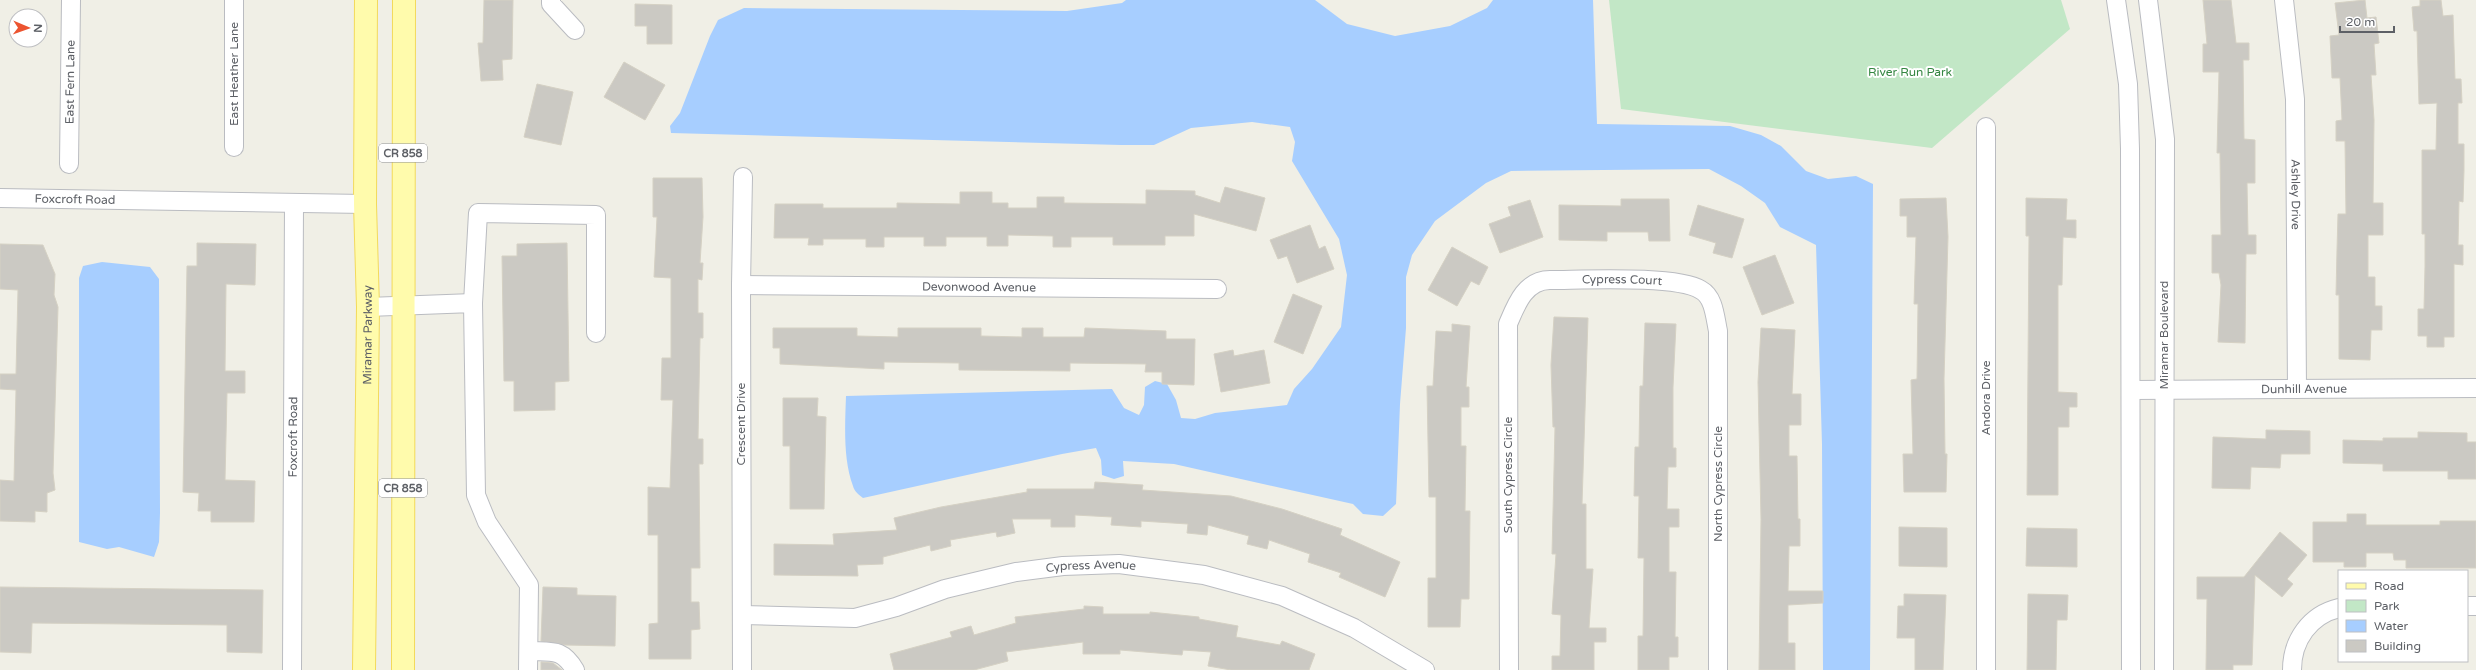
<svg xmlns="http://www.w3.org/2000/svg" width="2476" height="670" font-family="'Varela Round',sans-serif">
<rect width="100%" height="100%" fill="#f0efe6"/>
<path fill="#c2e7c6" d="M1609 0H2061L2070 29 1932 148 1621 109Z"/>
<g fill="#a7ceff">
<path d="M1126 0H1315L1347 24 1395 36 1450 26 1487 8 1493 0H1593L1597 124 1730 126 1761 135 1781 146 1806 171 1828 179 1856 176 1873 184 1870 670H1823L1822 444 1816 245 1780 227 1765 203 1741 186 1709 169 1511 171 1486 183 1435 221 1412 255 1406 277V328L1400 404 1396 504 1383 516 1363 514 1353 504 1174 464 1123 461 1124 476 1114 479 1102 475 1101 460 1096 448 1062 454 863 498C859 495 854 491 853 486 843 459 845 425 846 396L1112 389 1124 408 1139 415 1144 405 1145 387 1155 381 1167 384 1176 400 1181 418 1195 419 1215 413 1287 405 1294 389 1312 369 1341 327 1347 275 1339 239 1292 161 1295 142 1290 127 1252 122 1191 128 1154 145H1121L671 133 670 126 680 113 710 36 718 20 744 8 1067 11 1122 3Z"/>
<path d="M102 262 150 267 159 279 160 513 159 542 154 557 119 547 107 549 79 542V278L83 266Z"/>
</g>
<g fill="#cbc9c3" stroke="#d5d1c4">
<path d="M484 0H513L512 59 502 60 503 80 481 81 478 43H483Z"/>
<path d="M2203 0H2231L2236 43H2249V60H2243L2244 139 2255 140V183H2247L2248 235H2256V254H2246L2245 343 2218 342 2221 285 2219 273H2212V235H2221L2220 153H2217L2219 72H2203V44H2207Z"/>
<path d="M2365 0 2367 18 2376 17 2379 43 2374 44 2376 75H2371L2374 120 2373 203H2383V235H2368V277H2375V306H2382V330H2371L2370 360 2339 359V295H2336L2337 250 2338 214H2346L2345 141H2336V121L2342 120 2340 78H2332L2330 36 2339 35 2335 3Z"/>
<path d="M2420 0H2441L2443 16 2453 15 2455 79H2461L2462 103H2458V144H2464V170L2463 202 2459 201 2458 245H2463V265L2454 264V337H2444V347H2427V336H2418V309H2424L2425 267V234H2422V150H2436L2437 103 2419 104 2417 31H2414L2412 7 2420 6Z"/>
<path d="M635 4 672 5V44H647V26H635Z"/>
<path d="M624 62 665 85 645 120 604 97Z"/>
<path d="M537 84 573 92 561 145 524 137Z"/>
<path d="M653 178H702L703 217 700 263H703L702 280 698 279V313H703V338H700L698 439H703V464H699L700 568H691V602H699L700 629 691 630V659H649V624L658 623V535H648V487L670 488 673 400H661L662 358H671V278L654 277 657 217H653Z"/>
<path d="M1225 187 1265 198 1256 231 1194 214V236H1165V245H1113V237H1071V247H1053V236L1008 235V246H987V237H946V246H924V237H884V247H866V239H823V245H808L809 238H774L775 204H823V208H897V203L960 204V192H992V203H1008V208H1037V197H1064V203L1146 204V190L1195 191V195L1220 203Z"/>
<path d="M1946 198 1948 237 1944 379 1945 454H1947L1946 492H1904L1903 454H1913L1911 380 1917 379 1918 304H1914L1916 237H1907V216H1900V199Z"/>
<path d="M2026 198 2067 199 2066 220H2076V238L2063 237 2062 285H2058V392L2077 393V407H2069V427H2058V495H2027L2029 236H2026Z"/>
<path d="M1621 199H1669L1670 241H1649L1648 232H1607V241L1559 240V205L1621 206Z"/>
<path d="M1530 200 1543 237 1500 253 1489 224 1511 216 1508 207Z"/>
<path d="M1698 205 1744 219 1732 258 1713 253 1716 243 1689 235Z"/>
<path d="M1310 225 1319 249 1325 246 1334 269 1297 283 1287 256 1278 259 1270 240Z"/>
<path d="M197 243 256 244 255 285 226 284 225 371H245V393H227L225 480 255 481 254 522H211V511H198L199 493 183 492 187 266H197Z"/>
<path d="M567 243 569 381 555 382V410L514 411V381H504L502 256H517V244Z"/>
<path d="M0 244 43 245 55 274 54 295 58 307 53 473 55 490 47 493V512L35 511V522L0 521V480L14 481 16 390 0 389V374H16L18 290 0 289Z"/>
<path d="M1452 247 1488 267 1479 285 1471 281 1457 306 1428 290Z"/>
<path d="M1775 255 1794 303 1762 315 1743 267Z"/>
<path d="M1293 294 1322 306 1303 354 1274 342Z"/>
<path d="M1554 317 1588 318 1582 504H1586V569H1593L1589 628H1606V642H1594V670H1552V656H1560L1561 615 1552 614 1556 554H1552L1555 427H1553L1551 365Z"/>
<path d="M1645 323 1676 324 1673 387V448H1676V467H1668L1667 509H1679V527H1669V572H1676L1675 637H1678V657H1669V670H1638V636H1643L1644 558H1638L1639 496H1634L1635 447H1639L1640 386H1643Z"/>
<path d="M1452 324 1470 326 1466 387H1469V407H1461V446H1466L1465 511H1470L1469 599H1461L1460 627H1428V578H1436V497H1429L1427 386H1433L1436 331 1452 332Z"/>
<path d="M773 328H857V336L898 337V328H981V336L1022 337V328H1043V337H1084L1085 328 1166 331V339H1195L1194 385 1162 384V372H1145L1146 364 1070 363V371L959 370V363L884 362V369L780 364V348H773Z"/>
<path d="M1761 328 1795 330 1792 394H1801V425H1789V456H1797L1798 519H1800V546H1789L1788 591H1823V603L1788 605V643H1795V670H1759L1761 519 1758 382Z"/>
<path d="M1233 350 1234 356 1264 350 1270 383 1221 392 1214 354Z"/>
<path d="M783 398H818L817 416 826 417 824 509H790V446H783Z"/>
<path d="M2266 430 2310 431V454H2281L2280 468 2251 467 2250 489 2212 488 2213 437 2266 439Z"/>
<path d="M2418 432 2467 433V442H2476V479H2448V471H2383V464L2343 463V440L2383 441V438H2418Z"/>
<path d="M1095 482 1143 485 1142 490 1231 496 1282 509 1342 529 1340 535 1400 562 1385 597 1339 577 1341 573 1308 562 1310 554 1269 540 1267 549 1247 544 1249 536 1208 525 1207 535 1187 533 1188 524 1141 521V527L1111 525 1112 517 1075 515V527H1051V519H1012L1015 533 997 537 996 532 950 540 951 546 931 551 930 545 883 557V564L857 565 858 576 774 575V544L834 545 833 534 897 530 894 518 941 507 1027 492V489H1094Z"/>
<path d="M2347 514H2366V525H2440V521H2476V568H2406V560H2394L2393 553H2366V567H2344V562H2313V522H2347Z"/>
<path d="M1899 527 1947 528V567L1899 566Z"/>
<path d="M2027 528 2077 529V567L2026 566Z"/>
<path d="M2280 532 2307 555 2287 579 2293 584 2282 597 2255 575 2252 665H2233V670H2206L2207 599H2197V577H2244Z"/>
<path d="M0 587 263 590 262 653 227 652V625L32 623 31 653 0 652Z"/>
<path d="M543 587 577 588V595L616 596 615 646 565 645 541 641Z"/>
<path d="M1904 594 1946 595 1943 670H1915V638H1897L1898 606H1904Z"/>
<path d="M2028 594 2068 595 2067 620H2057L2056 670H2027Z"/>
<path d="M1084 606 1103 607V614H1150V612L1199 617V619L1238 626 1236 637 1280 645 1282 641 1315 654 1309 670H1231L1208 666 1211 652 1183 650 1182 655 1120 650V654H1083V642L1006 652 1008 661 974 670H894L890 654 952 637 950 632 971 626 974 635 1016 623 1015 617 1084 609Z"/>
<path d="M541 662 553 663 562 670H541Z"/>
</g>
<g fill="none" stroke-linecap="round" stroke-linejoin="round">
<g stroke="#babcc1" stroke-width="20">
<g id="minor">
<path d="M551 0V4L575 30"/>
<path d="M2116 0 2128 84 2130 149 2131 670"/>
<path d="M2148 0 2165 139 2164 670"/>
<path id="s1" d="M2284 0 2295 99 2297 389"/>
<path d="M234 147V0"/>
<path id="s2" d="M69 164 71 0"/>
<path id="s3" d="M0 198 365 204"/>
<path id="s4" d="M741 285 1217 289"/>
<path d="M473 303 478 213 596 215V333"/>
<path d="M368 307 473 303 476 495 487 522 529 585 528 670"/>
<path id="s5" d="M2132 390 2476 388"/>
<path d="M2467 606H2476"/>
<path id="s6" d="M742 615 855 618 896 607 945 589 1016 572 1063 566 1119 564 1204 575 1282 596 1354 628 1425 670"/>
<path d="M529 651C552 652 562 648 575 670"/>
<path id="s7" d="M292 670 294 204"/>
<path d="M742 670 741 285 743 177"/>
<path id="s8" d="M1509 670 1508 324C1516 305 1525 280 1550 280 1582 280 1677 275 1701 290 1714 297 1715 317 1718 331V670"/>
<path d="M1986 670V127"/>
<path d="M2292 670C2292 640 2310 615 2339 608"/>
</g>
</g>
<g stroke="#f3da5b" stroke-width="24">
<g id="major">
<path id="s9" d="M364 670 368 307 365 204 366 0"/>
<path d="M403 670 404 0"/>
</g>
</g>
<use href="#minor" stroke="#fff" stroke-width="18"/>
<use href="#major" stroke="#fffbac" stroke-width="22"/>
</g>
<g text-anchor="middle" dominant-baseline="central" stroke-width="4" stroke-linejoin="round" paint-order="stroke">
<g fill="#fff" stroke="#8e9094" stroke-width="1">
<rect x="379" y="144" width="48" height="18" rx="3"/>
<rect x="379" y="479" width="48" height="18" rx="3"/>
</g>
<g font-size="11" font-weight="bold" fill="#5d6066">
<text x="403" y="153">CR 858</text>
<text x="403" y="488">CR 858</text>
</g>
<g font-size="12" fill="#348641" stroke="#fff">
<text x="1910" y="72">River Run Park</text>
</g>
<g font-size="12" fill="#5d6066" stroke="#fff">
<text transform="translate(234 74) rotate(-90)">East Heather Lane</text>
<text stroke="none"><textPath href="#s2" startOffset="82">East Fern Lane</textPath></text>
<text stroke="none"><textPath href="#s1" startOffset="195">Ashley Drive</textPath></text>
<text stroke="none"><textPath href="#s3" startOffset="75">Foxcroft Road</textPath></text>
<text stroke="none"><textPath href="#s8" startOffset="483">Cypress Court</textPath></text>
<text stroke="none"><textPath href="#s4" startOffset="238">Devonwood Avenue</textPath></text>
<text stroke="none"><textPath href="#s9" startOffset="335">Miramar Parkway</textPath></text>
<text transform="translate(2164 335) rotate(-90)">Miramar Boulevard</text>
<text stroke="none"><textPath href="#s5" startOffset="172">Dunhill Avenue</textPath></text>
<text transform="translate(1986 398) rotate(-90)">Andora Drive</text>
<text transform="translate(741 424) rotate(-90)">Crescent Drive</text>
<text stroke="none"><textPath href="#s7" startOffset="233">Foxcroft Road</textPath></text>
<text transform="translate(1508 475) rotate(-90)">South Cypress Circle</text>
<text transform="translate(1718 484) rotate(-90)">North Cypress Circle</text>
<text stroke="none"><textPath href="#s6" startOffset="356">Cypress Avenue</textPath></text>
</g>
</g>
<rect x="2338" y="570" width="130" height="92" fill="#ffffff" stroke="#bebfc2"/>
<rect x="2346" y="583" width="20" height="6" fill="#fffbac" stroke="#bebfc2"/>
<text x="2374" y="590" font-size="12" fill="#5d6066">Road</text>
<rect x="2346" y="600" width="20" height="12" fill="#c2e7c6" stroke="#bebfc2"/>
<text x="2374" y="610" font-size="12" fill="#5d6066">Park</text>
<rect x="2346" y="620" width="20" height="12" fill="#a7ceff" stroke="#bebfc2"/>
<text x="2374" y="630" font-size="12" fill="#5d6066">Water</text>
<rect x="2346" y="640" width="20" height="12" fill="#cbc9c3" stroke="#bebfc2"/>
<text x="2374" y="650" font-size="12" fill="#5d6066">Building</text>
<g transform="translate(28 28) rotate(92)"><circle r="19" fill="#ffffff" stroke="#bebfc2"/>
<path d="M0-3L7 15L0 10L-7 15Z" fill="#ec5430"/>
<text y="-6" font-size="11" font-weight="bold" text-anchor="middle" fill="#5d6066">N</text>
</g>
<path d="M2340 26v6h54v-6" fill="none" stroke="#5d6066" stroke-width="2"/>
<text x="2346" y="26" font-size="12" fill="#5d6066" stroke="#ffffff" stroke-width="3" paint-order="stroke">20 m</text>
</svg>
